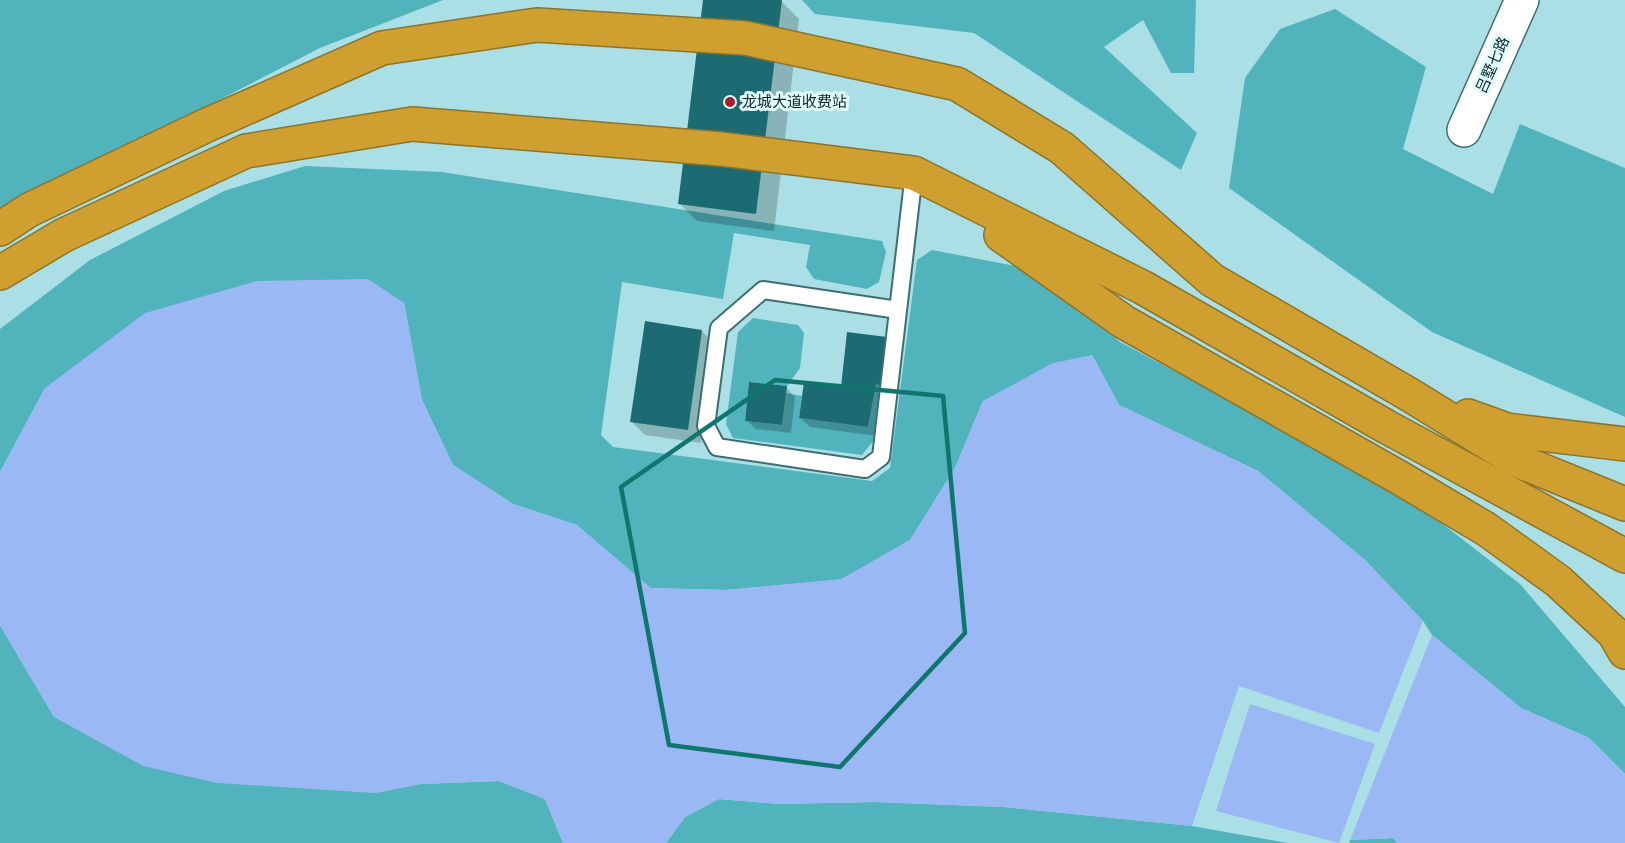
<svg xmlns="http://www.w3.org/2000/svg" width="1625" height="843" font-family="'Source Sans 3','Noto Sans SC',sans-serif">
<rect width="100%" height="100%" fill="#aae0e5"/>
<g fill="#51b3bc">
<path d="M0 0H443L320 48 0 213Z"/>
<path d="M802 0H1196L1194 73H1171L1143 20 1104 47 1197 133 1181 170 974 33 815 14Z"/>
<path d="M1335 9 1426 67 1403 149 1493 194 1520 124 1625 168V417L1432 332 1229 188 1245 78 1280 29Z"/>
<path d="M305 166 442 172 882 241 886 252 879 282 867 289 814 279 806 267 810 245 734 233 723 299 622 282 601 435 613 447 872 481 890 468 917 260 932 250 1031 269 1120 342 1327 453 1435 518 1520 584 1625 707V774L1589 738 1521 708 1432 635 1423 621 1365 560 1258 471 1119 405 1092 355 983 401 955 468 910 540 841 580 725 590 650 588 577 525 513 504 453 465 422 400 404 303 45 388 0 472V329L90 260 224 191Z"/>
<path d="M753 318 798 325 804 333 800 368 787 386 749 382 745 421 782 425 786 393 802 396 799 418 868 427 876 384H880L884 357 887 358 874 440 862 455 733 438 726 424 738 332Z"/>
<path d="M0 625 54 717 374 793 420 784 499 781 545 799 563 843H0Z"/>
<path d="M719 799 779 804 874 802 1004 807 1192 826 1288 843H666L685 817Z"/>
<path d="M1394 838 1397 843H1349L1350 840Z"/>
</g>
<g fill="#9ab9f4">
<path d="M368 279 404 303 422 400 453 465 513 504 577 525 651 588 725 590 841 579 910 540 955 468 983 401 1053 363 1092 355 1119 405 1258 471 1365 560 1423 621 1379 733 1239 686 1192 826 1004 807 874 802 779 804 719 799 685 817 666 843H563L545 799 498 781 420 784 374 793 217 783 143 766 54 717 0 625V472L45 388 145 313 257 281Z"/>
<path d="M1432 635 1521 708 1589 738 1625 774V843H1397L1393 838 1350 840Z"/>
<path d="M1250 704 1375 744 1339 843 1216 811Z"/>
</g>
<g fill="#0003">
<path d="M704 0 781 1 799 19 774 231 697 221 680 204Z"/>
<path d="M702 331 715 345 701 443 645 435 631 421Z"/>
<path d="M848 334 895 348 877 436 810 427 800 418 842 389Z"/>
<path d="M786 387 795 397 791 433 756 429 746 420Z"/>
</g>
<g fill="#1c6b72">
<path d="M703 0H782L756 214 678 204Z"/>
<path d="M645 321 702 330 688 430 630 422Z"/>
<path d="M847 332 887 337 880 385 876 384 868 427 799 418 804 382 841 387Z"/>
<path d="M749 382 787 386 782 425 745 421Z"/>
</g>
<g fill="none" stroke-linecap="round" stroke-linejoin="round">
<g stroke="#3c6f74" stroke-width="20">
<path id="service" d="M898 310 763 290 719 328 706 426 717 447 865 469 881 457 914 173"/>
</g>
<g stroke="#3c6f74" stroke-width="36">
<path id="minor" d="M1464 130 1522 0"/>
</g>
<g stroke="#8b742c" stroke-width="36">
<g id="motorway">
<path d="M0 229 29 210 207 125 382 48 537 25 745 38 957 84 1062 148 1212 280 1410 395 1514 459 1625 504"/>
<path d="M1001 235 1124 322 1400 478 1486 529 1558 581 1614 633 1625 652"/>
<path d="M0 273 64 235 246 151 412 124 721 149 914 173 1142 287 1387 427 1625 556"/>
<path d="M1468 416 1507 430 1625 444"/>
</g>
</g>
<use href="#service" stroke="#fff" stroke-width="16"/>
<use href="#minor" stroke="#fff" stroke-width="33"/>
<use href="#motorway" stroke="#cf9f30" stroke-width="33"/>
</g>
<path fill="none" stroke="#0f766e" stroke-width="4.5" stroke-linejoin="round" d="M775 380 943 396 965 633 840 767 669 745 621 487Z"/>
<circle fill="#ae1b27" stroke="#e1fcfe" stroke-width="2" cx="730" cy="102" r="6"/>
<g text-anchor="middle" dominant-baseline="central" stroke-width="6" stroke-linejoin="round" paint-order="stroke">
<g font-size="15" fill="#0d2325" stroke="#e1fcfe">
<text transform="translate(1493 65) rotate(-66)">吕墅七路</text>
</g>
<g font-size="15" fill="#0d2325" stroke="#e1fcfe" text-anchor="start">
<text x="742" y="102">龙城大道收费站</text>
</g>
</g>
</svg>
